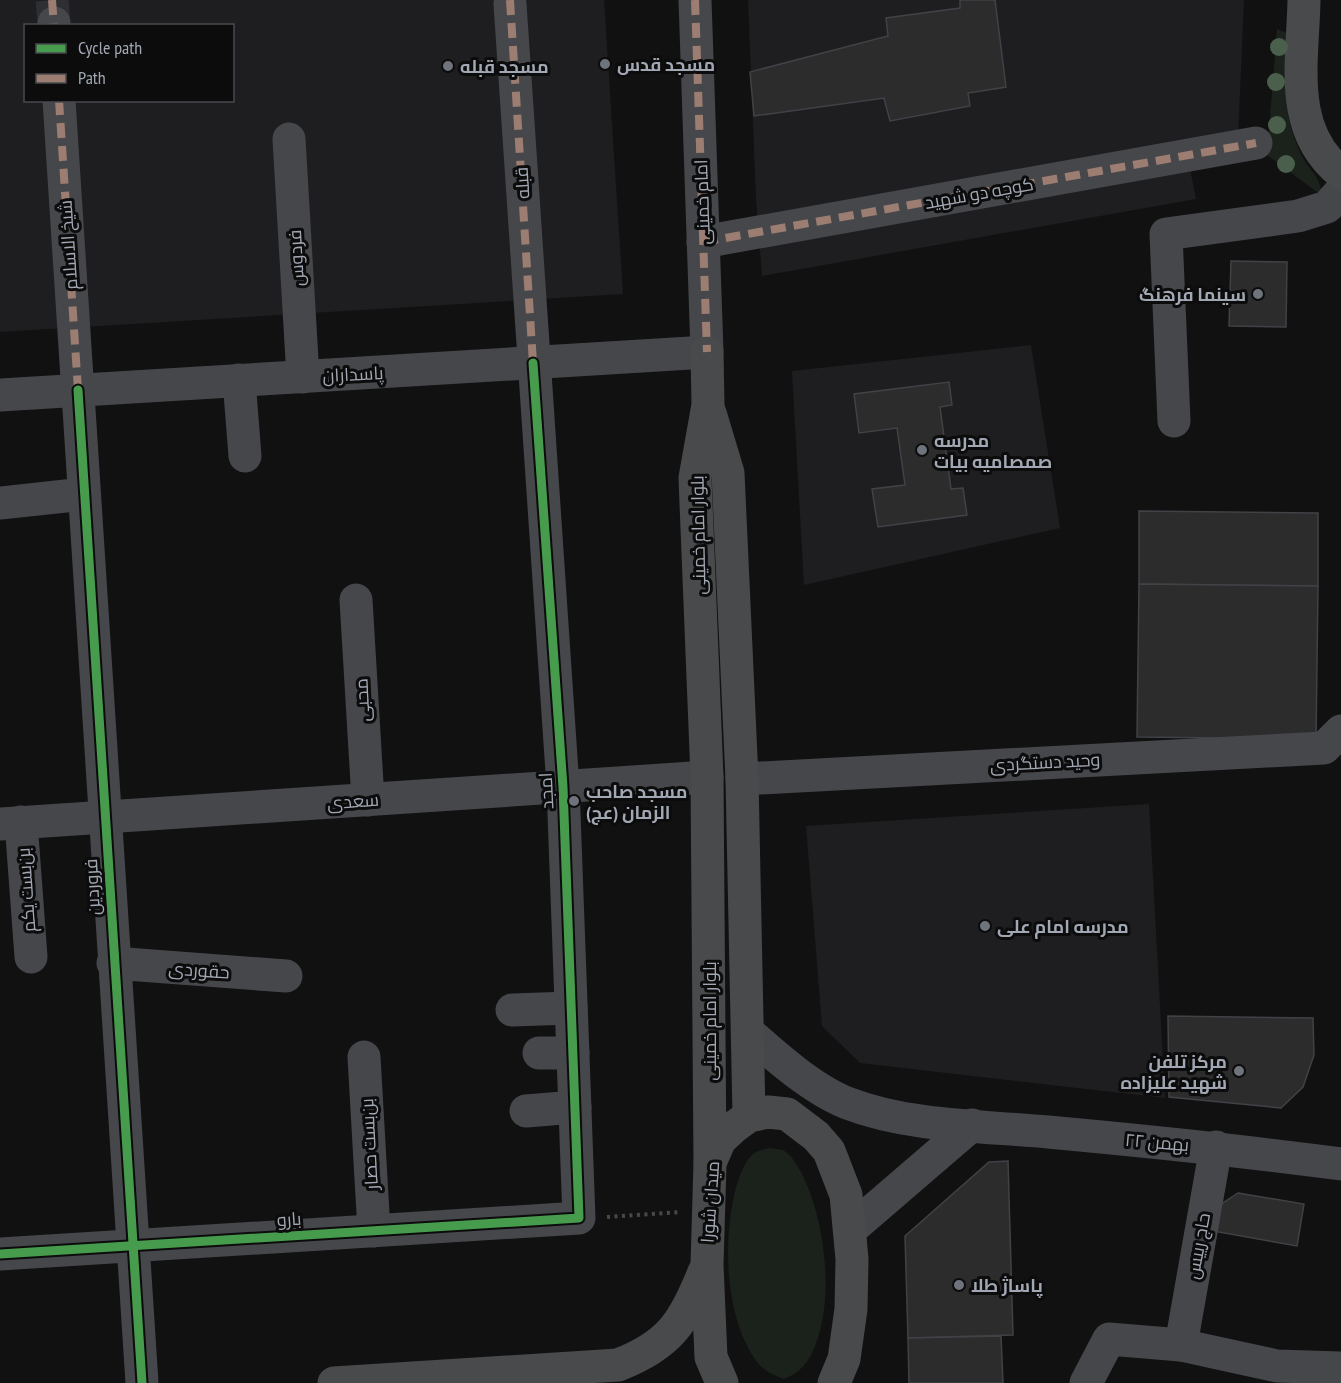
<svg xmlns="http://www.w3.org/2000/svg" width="1341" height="1383" font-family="'PT Sans Narrow',Cairo,sans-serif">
<rect width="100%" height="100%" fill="#111112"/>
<g fill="#1e1e20" fill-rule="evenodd">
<path d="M0 0H604L623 294 0 332ZM26 26H232V100H26Z"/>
<path d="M748 0H1244L1237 160 1190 169 1196 199 762 276 756 198Z"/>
<path d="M1031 345 1060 528 804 585 792 371Z"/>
<path d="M1149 804 1165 1098 860 1063 822 1026 806 826Z"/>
</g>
<g fill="#1b221c">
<path d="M1277 29 1290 34C1283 75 1282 116 1301 154 1307 168 1323 179 1321 195L1267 155Z"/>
<path d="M770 1148C774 1149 780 1149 783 1150 792 1155 799 1168 803 1176 826 1224 836 1306 811 1355 804 1368 796 1374 784 1379 772 1375 762 1370 755 1359 723 1313 722 1229 739 1178 742 1170 748 1156 756 1152 760 1150 766 1149 770 1148Z"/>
</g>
<g fill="#2c2c2d" stroke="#404246" stroke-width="1.5">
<path d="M960 0H995L1006 87 968 93 970 106 890 121 884 98 754 116 750 72 888 36 886 18 960 8Z"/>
<path d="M1231 261 1287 262 1286 327 1229 326Z"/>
<path d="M949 382 952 405 940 407 951 489 963 488 967 515 878 527 872 489 905 485 897 428 859 433 854 394Z"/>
<path d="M1139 511 1318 513V586L1139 584Z"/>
<path d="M1139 584 1318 586 1316 739 1137 737Z"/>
<path d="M1168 1016 1313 1018 1314 1055 1303 1087 1281 1108 1169 1097Z"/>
<path d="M1008 1161 1013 1335 908 1338 905 1236 989 1162Z"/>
<path d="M1238 1193 1304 1204 1297 1246 1213 1231 1217 1207Z"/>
<path d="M1001 1336 1003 1383H909L908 1338Z"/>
</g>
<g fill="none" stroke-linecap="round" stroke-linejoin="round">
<path stroke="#2e2f32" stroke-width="33" stroke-dasharray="33 16" stroke-linecap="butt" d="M52 0 54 23"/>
<path stroke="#47494c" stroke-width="4" stroke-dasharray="3 4.5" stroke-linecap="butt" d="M607 1217 681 1212"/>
<g stroke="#46474a" stroke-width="33">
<path d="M54 23V26"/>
<path d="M59 100 142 1383"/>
<path d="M289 139 303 377"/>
<path d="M703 242 1256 143"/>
<path d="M239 380 245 456"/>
<path d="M0 395 707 352 695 0"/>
<path d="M1174 421 1166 234 1298 216 1327 207 1341 191"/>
<path d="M0 503 84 494"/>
<path d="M356 600 368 800"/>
<path d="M742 779 1324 748 1341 731"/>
<path d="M21 822 31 957"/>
<path d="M0 824 707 777"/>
<path d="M113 963 286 976"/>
<path d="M512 1010 571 1008"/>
<path d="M748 1032C775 1056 812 1089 847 1103 909 1127 983 1126 1048 1132 1146 1141 1243 1151 1341 1164"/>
<path d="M539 1053H573"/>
<path d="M364 1057 374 1231"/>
<path d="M526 1111 575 1107"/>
<path d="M850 1230 972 1125"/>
<path d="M0 1254 579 1218 563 787 510 4"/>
<path d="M1181 1345 1216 1147"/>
<path d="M1086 1383 1109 1339 1181 1345 1277 1366 1341 1368"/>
</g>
<g stroke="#484a4c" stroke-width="33">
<path d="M1304 0C1303 61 1287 130 1341 173"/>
<path d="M707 352 708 405 695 478 707 777 710 1163"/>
<path d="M710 413 728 473 742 779 749 1116"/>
<path d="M334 1383 618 1365C670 1345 684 1322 704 1272"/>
<path d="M722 1383 711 1357 707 1265 710 1163 720 1140 734 1127 749 1116 768 1112 787 1114 816 1136 829 1151 846 1195 852 1259 851 1309 844 1359 834 1383"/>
</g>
<g stroke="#9b7d72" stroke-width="8" stroke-dasharray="15 8" stroke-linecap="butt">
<path d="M52 0 54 26"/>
<path d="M510 0 533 363"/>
<path d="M695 0 707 352"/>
<path d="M59 100 78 390"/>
<path d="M703 242 1256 143"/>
</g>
<g stroke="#0c0c0d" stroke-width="13">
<g id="cycleway">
<path d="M78 390 142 1383"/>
<path d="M0 1254 579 1218 563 787 533 363"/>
</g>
</g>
<use href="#cycleway" stroke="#469c4c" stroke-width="9"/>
</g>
<g fill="#4a5f4c">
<circle cx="1279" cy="47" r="9"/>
<circle cx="1276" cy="82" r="9"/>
<circle cx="1277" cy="125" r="9"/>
<circle cx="1286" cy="164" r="9"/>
</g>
<g fill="#6f737b" stroke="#0c0c0d" stroke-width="2">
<circle cx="605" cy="64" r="6"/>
<circle cx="448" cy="66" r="6"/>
<circle cx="1258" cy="294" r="6"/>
<circle cx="922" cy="450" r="6"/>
<circle cx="574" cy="801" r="6"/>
<circle cx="985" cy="926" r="6"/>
<circle cx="1239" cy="1071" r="6"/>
<circle cx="959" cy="1285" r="6"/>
</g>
<g text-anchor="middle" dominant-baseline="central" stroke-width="6" stroke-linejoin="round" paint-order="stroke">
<g font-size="18" font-weight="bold" fill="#a2a8b3" stroke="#0c0c0d" text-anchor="start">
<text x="617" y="64">مسجد قدس</text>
<text x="460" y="66">مسجد قبله</text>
<text x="1246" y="294" text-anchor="end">سینما فرهنگ</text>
<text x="934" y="440">مدرسه<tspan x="934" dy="21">صمصامیه بیات</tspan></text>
<text x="586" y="791">مسجد صاحب<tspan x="586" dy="21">الزمان (عج)</tspan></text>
<text x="997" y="926">مدرسه امام علی</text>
<text x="1227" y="1061" text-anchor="end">مرکز تلفن<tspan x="1227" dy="21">شهید علیزاده</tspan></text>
<text x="971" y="1285">پاساژ طلا</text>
</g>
<g font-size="18" fill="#a2a8b3" stroke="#0c0c0d">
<text transform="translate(522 183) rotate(-94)">قبله</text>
<text transform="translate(979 193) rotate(-10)">کوچه دو شهید</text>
<text transform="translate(702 202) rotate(-92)">امام خمینی</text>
<text transform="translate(68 245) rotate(-94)">شیخ الاسلام</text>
<text transform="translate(296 258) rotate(-93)">فردوس</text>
<text transform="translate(353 374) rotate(-3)">پاسداران</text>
<text transform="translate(698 535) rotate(-91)">بلوار امام خمینی</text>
<text transform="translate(362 700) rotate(-93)">محبی</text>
<text transform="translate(1045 762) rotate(-3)">وحید دستگردی</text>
<text transform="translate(546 791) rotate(-93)">امجد</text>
<text transform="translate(353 801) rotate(-4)">سعدی</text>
<text transform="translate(92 887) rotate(-93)">فروردین</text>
<text transform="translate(26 890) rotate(-94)">بن‌بست یکم</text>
<text transform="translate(199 970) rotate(4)">حقوردی</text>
<text transform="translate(709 1021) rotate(-90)">بلوار امام خمینی</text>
<text transform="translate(1157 1142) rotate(5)">۲۲ بهمن</text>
<text transform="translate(369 1144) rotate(-93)">بن‌بست حصار</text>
<text transform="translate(710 1202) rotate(-86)">میدان شورا</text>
<text transform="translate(289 1219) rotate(-4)">بارو</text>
<text transform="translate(1198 1246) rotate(-80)">حاج رییس</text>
</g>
</g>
<rect x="24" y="24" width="210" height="78" fill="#0c0c0d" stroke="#484a4f" stroke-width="1.5"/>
<rect x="36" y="44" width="30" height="9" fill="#469c4c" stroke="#484a4f" stroke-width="1.5"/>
<text x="78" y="54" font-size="18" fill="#a2a8b3">Cycle path</text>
<rect x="36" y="74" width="30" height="9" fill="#9b7d72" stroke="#484a4f" stroke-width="1.5"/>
<text x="78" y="84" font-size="18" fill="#a2a8b3">Path</text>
</svg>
